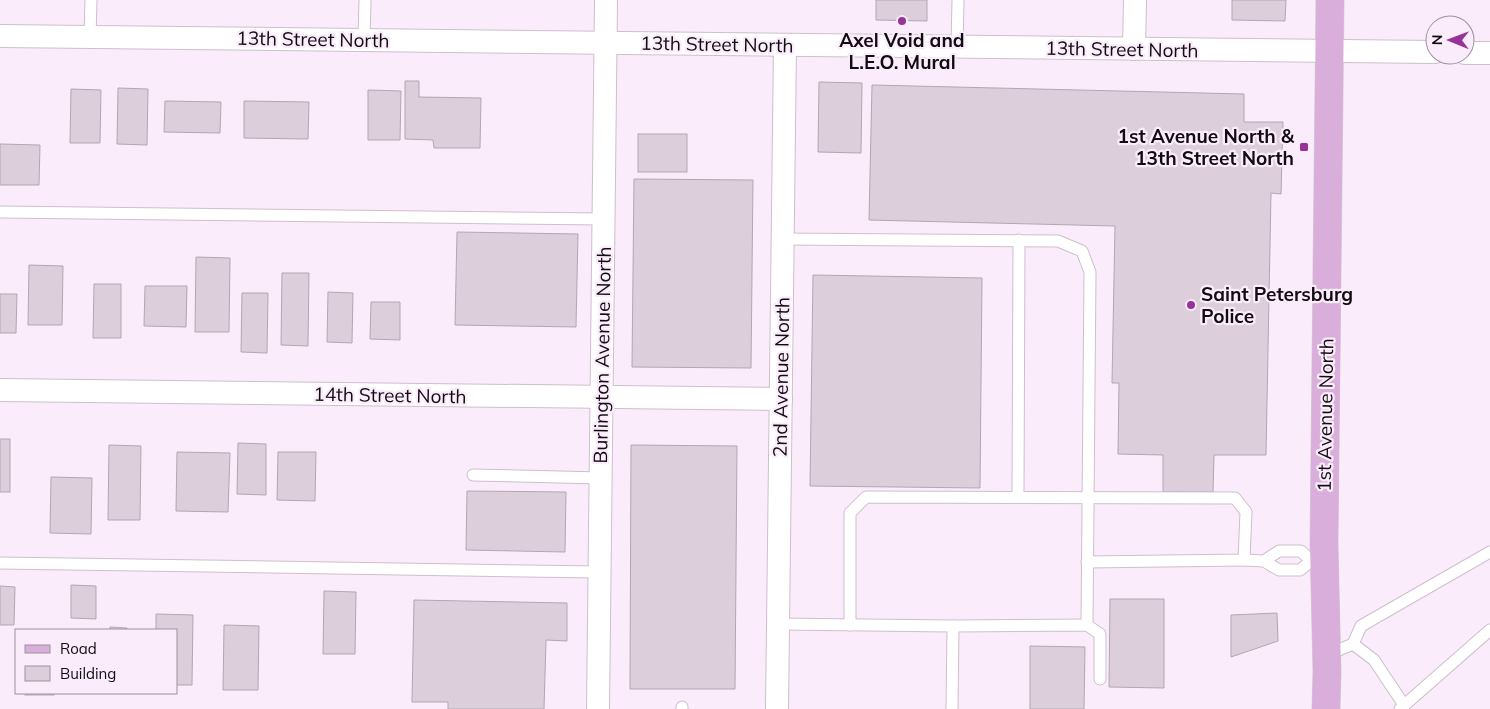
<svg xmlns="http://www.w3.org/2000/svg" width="1490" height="709" font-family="Mulish,sans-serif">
<rect width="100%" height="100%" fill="#faecfa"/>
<g fill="#dccedb" stroke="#b3a6b3">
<path d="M876 0H927V21L876 20Z"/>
<path d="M1232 0H1286L1285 21 1232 20Z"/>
<path d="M405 81H419V97L481 98 480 148H434L433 140 405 139Z"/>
<path d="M819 82 862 83 861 153 818 152Z"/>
<path d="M872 85 1244 94V122H1283L1281 194 1271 193 1266 455H1214L1213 492H1163V455L1118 454 1119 383H1112L1115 226 869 220Z"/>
<path d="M118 88 148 89 147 145 117 144Z"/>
<path d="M71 89 101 90 100 143H70Z"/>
<path d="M368 90 401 91 400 140H368Z"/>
<path d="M165 101 221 102 220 133 164 132Z"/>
<path d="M244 101 309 102 308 139 244 138Z"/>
<rect x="638" y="134" width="49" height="38"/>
<path d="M0 144 40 145 39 185H0Z"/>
<path d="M634 179 753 180 751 368 632 367Z"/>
<path d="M457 232 578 234 576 327 455 325Z"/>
<path d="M196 257 230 258 229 332H195Z"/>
<path d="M29 265 63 266 62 325H28Z"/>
<path d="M282 273H309L308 346 281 345Z"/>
<path d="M813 275 982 278 980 488 810 486Z"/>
<path d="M94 284H121V338H93Z"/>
<path d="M145 286H187L186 327 144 326Z"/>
<path d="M328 292 353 293 352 343 327 342Z"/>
<path d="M242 293H268L267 353 241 352Z"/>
<path d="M0 294H17L16 333H0Z"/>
<path d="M371 302H400V340L370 339Z"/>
<rect x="0" y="439" width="10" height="53"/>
<path d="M238 443 266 444V495L237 494Z"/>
<path d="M109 445 141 446 140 520H108Z"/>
<path d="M631 445 737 446 735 689H630Z"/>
<path d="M177 452 230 453 228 512 176 511Z"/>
<path d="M278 452H316L315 501 277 500Z"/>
<path d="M51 477 92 478 91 534 50 533Z"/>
<path d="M467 491 566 492 565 552 466 550Z"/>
<path d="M71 585 96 586V619L71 618Z"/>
<path d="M0 586 15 587 14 625H0Z"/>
<path d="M324 591 356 592 355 654H323Z"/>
<path d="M1110 599H1164V688L1109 687Z"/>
<path d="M414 600 567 603V641L546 640 544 709H448V702H412Z"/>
<path d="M1277 613 1278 641 1231 657V615Z"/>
<path d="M156 614 193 615 192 685H176V630H156Z"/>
<path d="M224 625 259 626 258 690H223Z"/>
<path d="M110 627 127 628V630H110Z"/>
<path d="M1030 646 1085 647 1084 709H1030Z"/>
<rect x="25" y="693" width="29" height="2"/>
</g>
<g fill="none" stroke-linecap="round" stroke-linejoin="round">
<g stroke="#cdbfcc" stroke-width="13">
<g id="lane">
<path d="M90 37 91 0"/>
<path d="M364 40 365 0"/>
<path d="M957 47 958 0"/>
<path d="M0 212 604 219"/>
<path d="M782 239 1058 241 1082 251 1090 272 1087 625"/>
<path d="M473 475 601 478"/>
<path d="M1018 497 1019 240"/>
<path d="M1244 560 1264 561 1279 570H1300L1311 561 1301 551H1279L1264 561"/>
<path d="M0 563 599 572"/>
<path d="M778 624 953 626 952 709"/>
<path d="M850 625V513L866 497 1235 498 1246 512 1244 560 1087 562"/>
<path d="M953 626 1087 625 1100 634V679"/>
<path d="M1353 644 1374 660 1404 705"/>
<path d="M1327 655 1353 644 1361 626 1490 552"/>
<path d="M682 709V707"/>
<path d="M1400 709 1490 630"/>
</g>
</g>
<g stroke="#cdbfcc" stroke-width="24">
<g id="street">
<path d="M0 36 1435 52"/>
<path d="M1134 49 1135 0"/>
<path d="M1465 53H1490"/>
<path d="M0 390 781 399"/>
<path d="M598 709 606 0"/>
<path d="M777 709 785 45"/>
</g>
</g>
<g stroke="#d4d3d4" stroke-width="29">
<path id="primary" d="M1326 709 1327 671 1324 544 1330 0"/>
</g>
<use href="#lane" stroke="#fff" stroke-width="11"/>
<use href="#street" stroke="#fff" stroke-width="22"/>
<use href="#primary" stroke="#daaeda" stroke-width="28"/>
</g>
<g fill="#963298" stroke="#faecfa" stroke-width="2">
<circle cx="902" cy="21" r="5"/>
<rect x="1299" y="142" width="10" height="10" rx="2.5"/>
<circle cx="1191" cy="305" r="5"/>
</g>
<g text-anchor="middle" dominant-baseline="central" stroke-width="4.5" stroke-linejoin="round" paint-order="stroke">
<g font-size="19" fill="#110c11" stroke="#faecfa">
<text transform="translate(313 39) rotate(1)">13th Street North</text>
<text transform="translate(717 44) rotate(1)">13th Street North</text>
<text transform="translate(1122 49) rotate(1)">13th Street North</text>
<text transform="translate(602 355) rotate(-89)">Burlington Avenue North</text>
<text transform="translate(781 377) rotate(-89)">2nd Avenue North</text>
<text transform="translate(390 395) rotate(1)">14th Street North</text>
<text transform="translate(1325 415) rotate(-89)">1st Avenue North</text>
</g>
<g font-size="19" font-weight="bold" fill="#110c11" stroke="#faecfa">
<text x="902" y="40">Axel Void and<tspan x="902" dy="22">L.E.O. Mural</tspan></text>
<text x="1294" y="136" text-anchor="end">1st Avenue North &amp;<tspan x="1294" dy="22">13th Street North</tspan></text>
<text x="1201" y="294" text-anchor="start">Saint Petersburg<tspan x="1201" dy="22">Police</tspan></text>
</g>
</g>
<rect x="15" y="629" width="162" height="65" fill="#faecfa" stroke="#9d929d"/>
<rect x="25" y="645" width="25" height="8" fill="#daaeda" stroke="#9d929d"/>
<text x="60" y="654" font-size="15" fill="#110c11">Road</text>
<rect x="25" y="666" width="25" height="15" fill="#dccedb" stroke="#9d929d"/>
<text x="60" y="679" font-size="15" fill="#110c11">Building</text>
<g transform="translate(1450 40) rotate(271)"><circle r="24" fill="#faecfa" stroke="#9d929d"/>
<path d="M0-4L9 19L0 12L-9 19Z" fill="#963298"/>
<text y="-8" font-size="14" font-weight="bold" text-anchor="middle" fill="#110c11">N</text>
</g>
</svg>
